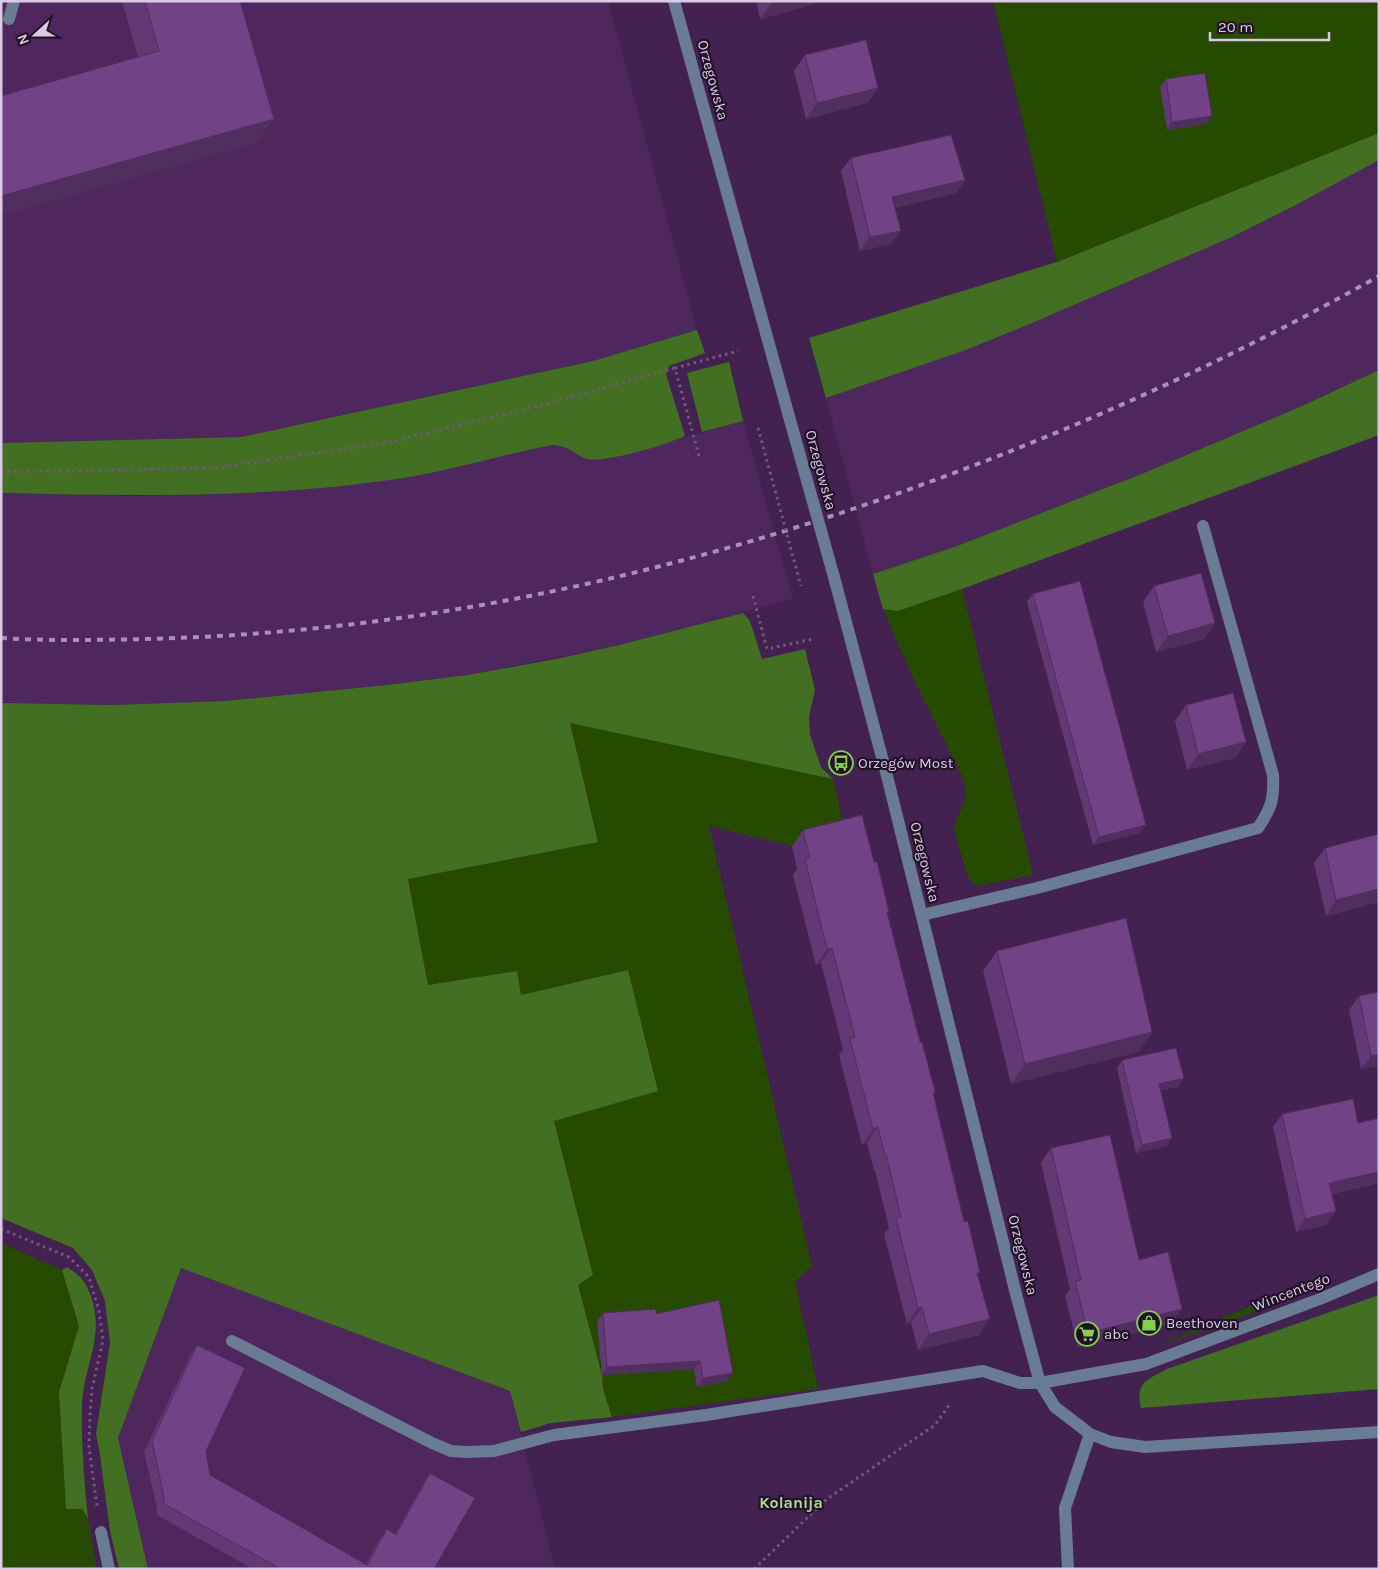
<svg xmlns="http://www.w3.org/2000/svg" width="1380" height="1570" font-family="Karla,sans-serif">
<rect width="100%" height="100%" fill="#432252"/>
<g fill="#4e275f">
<path d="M1 1H608L697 330 593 361 241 437 1 443Z"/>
<path d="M1379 160V370L1302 406 1144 473 949 549 873 574 826 398 966 350 1084 301 1232 237 1294 206Z"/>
<path d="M743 421 793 599 619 645 468 675 387 685 225 701 112 705 1 703V493L122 496 190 495 239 494 293 489 354 484 415 476 552 445 564 446 604 460Z"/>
<path d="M181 1268 510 1391 555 1569H148L118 1438Z"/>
</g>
<g fill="#254a00">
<path d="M993 1H1379V133L1057 262Z"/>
<path d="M962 589 1033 875 979 886 972 883 966 872 954 831 956 819 964 803 966 789 961 774 914 680 883 609 898 611Z"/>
<path d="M570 722 833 779 846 833 792 846 709 826 812 1266 795 1281 818 1389 612 1417 603 1389 602 1375 578 1285 593 1275 554 1121 628 970 520 995 516 971 428 985 408 879 598 842Z"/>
<path d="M1 1243 62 1270 79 1326 59 1392 66 1509H83L88 1518 97 1569H1Z"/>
<path d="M1308 1281V1290L1302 1295 1151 1349Z"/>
</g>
<g fill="#426f21">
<path d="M1379 133V160L1294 206 1232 237 1032 323 966 350 826 398 809 338 1057 262Z"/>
<path d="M697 330 705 353 669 366 666 374 685 436C669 444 602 464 587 459 572 454 571 446 552 445 506 454 461 468 415 476 278 499 139 496 1 493V443L241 437 593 361Z"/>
<path d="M729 362 743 421 702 432 687 373Z"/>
<path d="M1379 370V435L962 589 898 611 883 609 873 574 957 546 1144 473 1302 406Z"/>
<path d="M743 613 750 621 762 659 805 649 815 690 809 716 810 735 821 767 833 779 570 723 598 842 408 879 428 985 517 971 521 995 628 970 658 1091 554 1121 593 1275 578 1285 602 1375 603 1389 612 1417 551 1423 521 1432 510 1391 181 1268 118 1438 148 1569H119L110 1531 100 1455 96 1434 110 1343 105 1301 92 1270 73 1248 1 1218V703L112 705 225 701 387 685 468 675 561 658 619 645Z"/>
<path d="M67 1267C71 1270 75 1272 79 1276 93 1289 98 1318 95 1337 92 1360 83 1379 82 1404 81 1442 84 1480 88 1518L82 1509H66L59 1392 79 1326 62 1270Z"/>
<path d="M1379 1295V1389L1141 1408C1135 1382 1147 1380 1167 1369Z"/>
</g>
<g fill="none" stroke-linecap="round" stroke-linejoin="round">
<g stroke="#735781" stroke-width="3" stroke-dasharray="2.5 4" stroke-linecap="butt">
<path d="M699 456 675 368 738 351"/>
<path d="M1 472 215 468 390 442 546 404 675 368"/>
<path d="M753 596 767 649 813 639"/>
<path d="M1 1229 69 1257 89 1277 99 1311 103 1340 92 1389 90 1415 89 1447 97 1506"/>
<path d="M754 1569 827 1499 935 1425 950 1404"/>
</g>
<g stroke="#6a7c93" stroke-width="12">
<path d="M674 1 790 420"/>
<path d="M9 19 14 1"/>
<path d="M834 577 887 776 1017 1298 1040 1383 1055 1407 1090 1434 1111 1442 1145 1447 1379 1432"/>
<path d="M922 915 1037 888 1258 828C1272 807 1274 799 1273 775L1203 526"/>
<path d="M232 1341 432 1443 451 1451 467 1452 494 1451 554 1435 706 1415 983 1371 1020 1383H1040L1146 1364 1320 1299 1379 1274"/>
<path d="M101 1532 109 1569"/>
<path d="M1068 1569 1065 1508 1090 1434"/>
</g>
<path stroke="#a891b4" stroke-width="4" stroke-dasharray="6 6" stroke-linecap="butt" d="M1 638C49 641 98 640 146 639 429 632 694 571 959 471 1103 417 1244 352 1379 276"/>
<path stroke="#735781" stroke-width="3" stroke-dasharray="2.5 4" stroke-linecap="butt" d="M758 428 801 586"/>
<path stroke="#6a7c93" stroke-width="12" d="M790 420 834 577"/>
</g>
<g fill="#623974">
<path d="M122 1H240L274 119 257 142 1 215V96L138 57Z"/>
<path d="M756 1H822L821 2 760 19Z"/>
<path d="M805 55 878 88 867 103 806 119 794 71Z"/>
<path d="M1166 79 1206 124 1167 130 1160 87Z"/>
<path d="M851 158 965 180 956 193 895 208 891 244 860 251 841 171Z"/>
<path d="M1154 586 1215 623 1204 639 1156 652 1143 602Z"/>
<path d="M1033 594 1140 833 1093 845 1027 602Z"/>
<path d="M1186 705 1246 742 1235 758 1187 770 1175 721Z"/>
<path d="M803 830 887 915 920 1042 935 1092 933 1095 978 1276 979 1335 918 1350 911 1323 907 1324 884 1234 889 1228 875 1170H874L867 1143 862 1145 839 1055 843 1049 821 963 816 965 793 875 797 869 792 846Z"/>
<path d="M1325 848 1379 902 1326 916 1314 863Z"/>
<path d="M997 951 1152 1032 1138 1052 1011 1084 983 971Z"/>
<path d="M1379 992V1066L1361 1069 1349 1010 1359 996Z"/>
<path d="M1122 1060 1178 1087 1161 1090 1172 1138 1167 1146 1136 1153 1117 1068Z"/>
<path d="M1282 1114 1358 1123 1379 1118V1183L1332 1194 1336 1211 1326 1225 1296 1232 1273 1127Z"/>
<path d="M1051 1148 1139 1260 1171 1324 1078 1347 1065 1296 1070 1289 1041 1163Z"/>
<path d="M603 1313 656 1314 727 1381 697 1387 694 1369 602 1375 597 1321Z"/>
<path d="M197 1345 206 1451 210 1475 366 1564 379 1540 387 1529 395 1534 423 1484 430 1473 434 1569H253L157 1515V1508L144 1452 190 1356Z"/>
</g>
<g fill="#502e5e">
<path d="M780 1H822L821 2 760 19 771 4Z"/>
<path d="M878 88 867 103 806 119 817 103Z"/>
<path d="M1212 116 1206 124 1167 130 1172 122Z"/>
<path d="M274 119 257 142 1 215V196Z"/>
<path d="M965 180 956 193 883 211 892 197Z"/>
<path d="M901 231 891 244 860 251 870 237Z"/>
<path d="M1215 623 1204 639 1156 652 1168 636Z"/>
<path d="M1246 742 1235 758 1187 770 1198 754Z"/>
<path d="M1146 825 1140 833 1093 845 1099 837Z"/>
<path d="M1379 889V902L1326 916 1336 900Z"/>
<path d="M832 948 821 963 816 965 827 949Z"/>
<path d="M1152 1032 1138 1052 1011 1084 1025 1064Z"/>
<path d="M1379 1054V1066L1361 1069 1371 1056Z"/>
<path d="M1184 1078 1178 1087 1154 1092 1159 1084Z"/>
<path d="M878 1127 867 1143 862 1145 873 1129Z"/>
<path d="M1172 1138 1167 1146 1136 1153 1142 1145Z"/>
<path d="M1379 1172V1183L1320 1196 1329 1183Z"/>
<path d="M1336 1211 1326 1225 1296 1232 1305 1219Z"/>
<path d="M922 1307 911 1323 907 1324 918 1308Z"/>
<path d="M1182 1309 1171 1324 1078 1347 1088 1333Z"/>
<path d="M990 1319 979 1335 918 1350 929 1334Z"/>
<path d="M700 1361 694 1369 602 1375 607 1367Z"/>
<path d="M733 1373 727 1381 697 1387 703 1378Z"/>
</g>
<g fill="#724287" stroke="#502e5e">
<path d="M145 1H240L274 119 1 196V96L159 51Z"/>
<path d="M771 1H780L771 4Z"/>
<path d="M866 40 878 88 817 103 805 55Z"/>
<path d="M1205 73 1212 116 1172 122 1166 79Z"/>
<path d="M951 135 965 180 892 197 901 231 870 237 851 158Z"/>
<path d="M1201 573 1215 623 1168 636 1154 586Z"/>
<path d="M1080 581 1146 825 1099 837 1033 594Z"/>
<path d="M1233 693 1246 742 1198 754 1186 705Z"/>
<path d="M862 815 874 862H877L889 912H887L920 1042H922L935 1092 933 1093 964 1222 968 1221 980 1273H977L990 1319 929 1334 922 1307 918 1308 896 1218 901 1217 886 1154 885 1155 878 1127 873 1129 850 1039 855 1037 832 948 827 949 805 859 810 858 803 830Z"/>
<path d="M1379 834V889L1336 900 1325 848Z"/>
<path d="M1126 918 1152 1032 1025 1064 997 951Z"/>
<path d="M1379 992V1054L1371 1056 1359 996Z"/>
<path d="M1176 1048 1184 1078 1159 1084 1172 1138 1142 1145 1122 1060Z"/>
<path d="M1353 1099 1358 1123 1379 1118V1172L1329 1183 1336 1211 1305 1219 1282 1114Z"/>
<path d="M1110 1135 1139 1260 1168 1252 1182 1309 1088 1333 1075 1281 1081 1280 1051 1148Z"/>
<path d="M719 1300 733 1373 703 1378 700 1361 607 1367 603 1313 656 1309V1314Z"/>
<path d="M197 1345 245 1368 206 1451 210 1475 367 1565 387 1529 396 1535 430 1473 475 1498 434 1569H278L279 1568 164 1504V1497L152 1441Z"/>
</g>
<defs>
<g id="bus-ring" transform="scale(1.25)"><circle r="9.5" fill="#221329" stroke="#84cf4d" stroke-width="1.5"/><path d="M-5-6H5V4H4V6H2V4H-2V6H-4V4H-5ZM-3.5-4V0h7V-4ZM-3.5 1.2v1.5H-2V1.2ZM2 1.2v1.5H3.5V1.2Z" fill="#84cf4d"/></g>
<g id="shop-ring" transform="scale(1.25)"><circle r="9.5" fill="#221329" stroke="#84cf4d" stroke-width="1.5"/><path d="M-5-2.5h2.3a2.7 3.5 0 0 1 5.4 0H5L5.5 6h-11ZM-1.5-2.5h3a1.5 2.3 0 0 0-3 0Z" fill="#84cf4d"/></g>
<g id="supermarket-ring" transform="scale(1.25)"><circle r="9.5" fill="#221329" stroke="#84cf4d" stroke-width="1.5"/><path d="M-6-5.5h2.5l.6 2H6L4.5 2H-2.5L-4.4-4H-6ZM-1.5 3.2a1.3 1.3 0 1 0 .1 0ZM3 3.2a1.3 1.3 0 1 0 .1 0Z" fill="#84cf4d"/></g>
</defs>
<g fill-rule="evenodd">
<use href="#bus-ring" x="841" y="763"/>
<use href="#shop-ring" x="1149" y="1323"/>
<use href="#supermarket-ring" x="1087" y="1334"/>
</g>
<g text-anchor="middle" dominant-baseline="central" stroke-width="4.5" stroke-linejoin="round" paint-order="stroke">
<g font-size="15" fill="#dcc9e6" stroke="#221329">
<text transform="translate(713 80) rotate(75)">Orzegowska</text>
<text transform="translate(821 470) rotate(75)">Orzegowska</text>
<text transform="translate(925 862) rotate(76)">Orzegowska</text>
<text transform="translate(1023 1255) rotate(76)">Orzegowska</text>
<text transform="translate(1291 1292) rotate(-21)">Wincentego</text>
</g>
<g font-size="15" fill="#dcc9e6" stroke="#221329" text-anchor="start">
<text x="858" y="763">Orzegów Most</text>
<text x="1166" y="1323">Beethoven</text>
<text x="1104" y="1334">abc</text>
</g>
<g font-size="16" font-weight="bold" fill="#b0da97" stroke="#221329">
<text x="791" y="1502">Kolanija</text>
</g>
</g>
<rect width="1380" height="1570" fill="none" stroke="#dcc9e6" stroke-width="5"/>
<g transform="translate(35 35) rotate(249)" stroke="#221329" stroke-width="4" paint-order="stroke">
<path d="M0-4L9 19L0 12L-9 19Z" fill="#dcc9e6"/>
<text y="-8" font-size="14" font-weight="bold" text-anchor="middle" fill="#dcc9e6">N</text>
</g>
<path d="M1210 32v8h119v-8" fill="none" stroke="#dcc9e6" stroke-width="2.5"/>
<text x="1218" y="32" font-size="15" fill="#dcc9e6" stroke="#221329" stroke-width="4" paint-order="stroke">20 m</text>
</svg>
